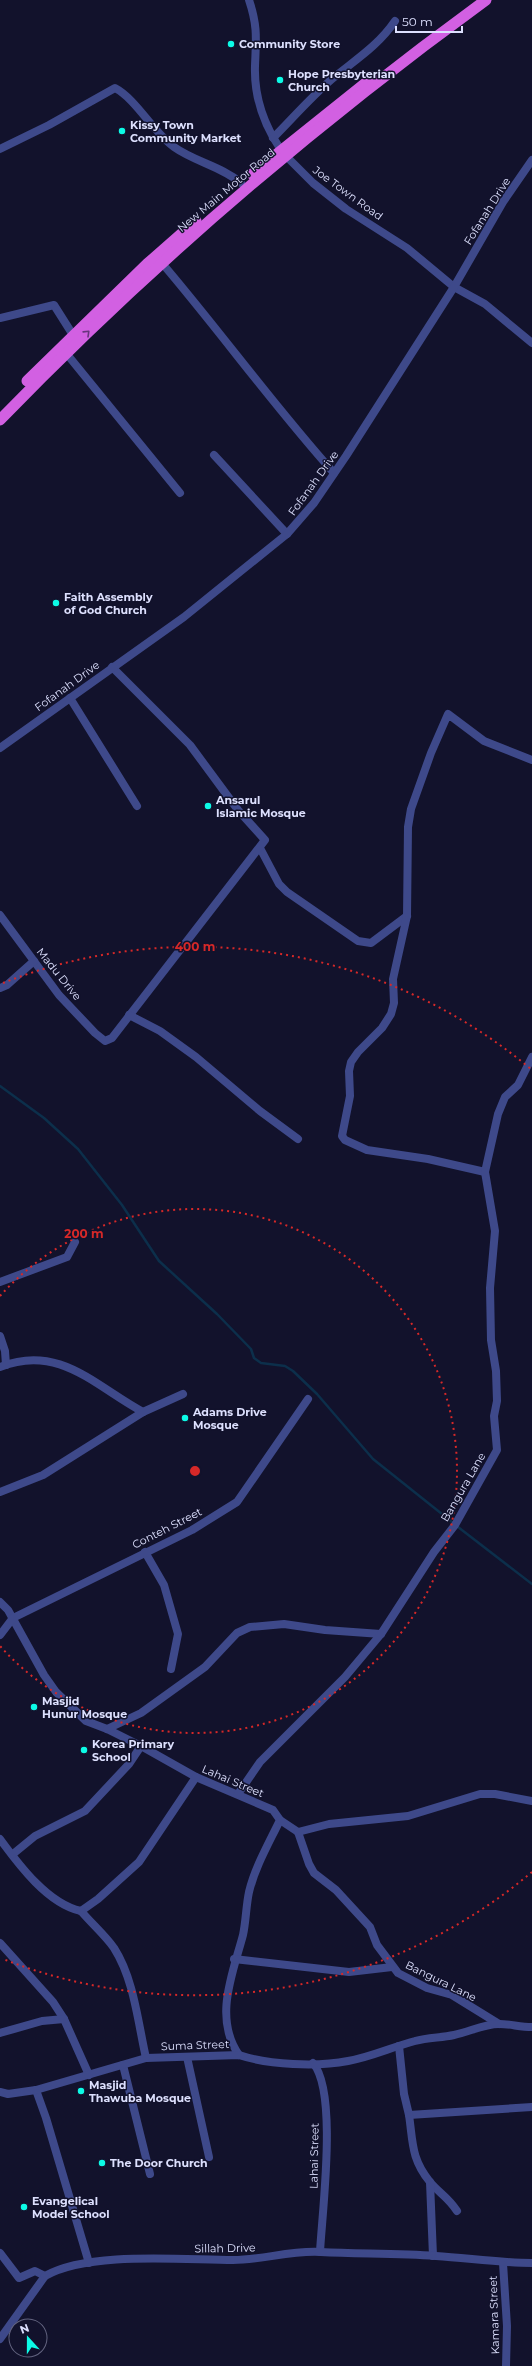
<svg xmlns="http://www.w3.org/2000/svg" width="532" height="2366" font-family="Montserrat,sans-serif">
<rect width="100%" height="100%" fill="#12122c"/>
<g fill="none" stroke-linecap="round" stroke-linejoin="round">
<g stroke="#0c2f4b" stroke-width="2.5">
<path d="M0 1086 44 1118 78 1149 122 1205 159 1261 217 1314 251 1349 254 1358 261 1363 285 1366 293 1371 317 1394 373 1459 452 1522"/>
<path d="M458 1527 532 1584"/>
</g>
<g stroke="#3e498a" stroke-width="8">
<path d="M249 0C258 27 256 39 255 66 254 96 264 125 281 150"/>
<path d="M273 138C292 119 311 97 332 79 355 60 378 46 395 21"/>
<path d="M0 149 49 125 115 88C136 99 153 132 174 147 195 162 221 166 241 183"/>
<path d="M161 262C220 331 273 405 334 473"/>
<path d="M0 318 54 305 73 335"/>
<path d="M66 353 180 493"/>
<path d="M214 455 287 534"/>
<path d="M70 698 137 806"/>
<path d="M260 848 279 884 287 892 358 941 371 943 407 916"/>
<path d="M0 915 59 995 95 1033 105 1041 112 1038 265 840 238 810 190 745 112 667"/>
<path d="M0 988 7 985 34 961"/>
<path d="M129 1015 160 1031 196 1057 260 1111 298 1139"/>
<path d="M485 1172 428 1159 367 1150 345 1140 342 1136 350 1096 349 1071 351 1062 358 1052 382 1028 391 1014 394 1003 393 979 407 916 408 827 411 809 431 753 448 714 484 741 532 760"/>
<path d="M0 1282 67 1257 75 1242"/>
<path d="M0 1336 5 1351 6 1365"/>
<path d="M0 1367C59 1343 96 1387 143 1412"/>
<path d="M0 1492 43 1475 143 1412 183 1394"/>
<path d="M145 1552 164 1585 178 1634 171 1669"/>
<path d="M0 1602 8 1610 44 1675 56 1692 86 1721 107 1729 141 1746 196 1777 273 1810 280 1820C269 1843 255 1867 249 1892 246 1906 246 1921 243 1935 233 1973 213 2018 239 2055"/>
<path d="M0 1635 13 1618 192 1530 237 1502 308 1399"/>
<path d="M107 1729 141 1713 205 1667 237 1633 250 1627 284 1624 325 1630 381 1634"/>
<path d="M238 1794 260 1762 345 1677 381 1634 434 1552 455 1525 497 1450 494 1416 497 1401 496 1371 491 1340 490 1288 495 1231 485 1172 498 1114 505 1097 518 1085 532 1057"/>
<path d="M280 1820 298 1832 309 1864 314 1873 336 1890 370 1927 377 1945 398 1973 427 1988 452 1995 499 2024"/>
<path d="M298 1832 329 1824 408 1816 480 1794H495L532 1801"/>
<path d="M0 1839C19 1865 48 1904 81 1911"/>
<path d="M13 1854 35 1836 85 1811 129 1764 141 1746"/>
<path d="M81 1911 98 1899 139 1862 196 1777"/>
<path d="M81 1911C91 1923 105 1935 114 1948 134 1979 138 2023 146 2058"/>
<path d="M0 1943 53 2002 64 2019 89 2075"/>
<path d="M234 1959 349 1972 392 1967"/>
<path d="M0 2033 42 2021 64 2019"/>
<path d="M399 2046 404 2094 409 2115 532 2107"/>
<path d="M187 2057 209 2157"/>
<path d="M313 2063C338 2092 322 2212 320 2252"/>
<path d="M123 2065 150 2174"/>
<path d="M36 2090 46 2118 89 2263"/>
<path d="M0 2092 8 2094 36 2090 146 2058 239 2055C269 2065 317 2067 348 2061 371 2057 392 2047 415 2041 428 2037 441 2038 454 2035 469 2032 484 2024 499 2024 510 2024 520 2027 532 2027"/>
<path d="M409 2115C413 2142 411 2159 430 2182 439 2193 448 2197 457 2211"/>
<path d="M430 2182 433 2256"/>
<path d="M0 2253 19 2278 35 2271 45 2276"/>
<path d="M503 2263 507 2326 506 2366"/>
<path d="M0 2339 45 2276C89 2251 182 2260 233 2260 263 2260 291 2250 321 2252 359 2254 397 2253 436 2256 468 2258 500 2263 532 2263"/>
</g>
<g stroke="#3e498a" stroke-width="8">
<path d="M282 152 313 183 346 209 407 248 454 287 485 304 532 343"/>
<path d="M0 748 184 617 287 534 314 503 346 456 454 287 503 202 532 160"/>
</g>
<g stroke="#d260e2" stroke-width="11">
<path d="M252 174 373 77"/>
<path d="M27 381 147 264 196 221"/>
<path d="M0 420C149 266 313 126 486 0"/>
</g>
</g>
<defs><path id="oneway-chevron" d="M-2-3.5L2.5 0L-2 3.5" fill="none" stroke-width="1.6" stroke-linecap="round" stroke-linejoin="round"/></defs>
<use stroke="#68357e" href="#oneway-chevron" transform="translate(87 333) rotate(-44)"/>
<g fill="none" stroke="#d62828" stroke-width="2" stroke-dasharray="2 4">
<path d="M0 1296A262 262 0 1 1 0 1646"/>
<path d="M532 1872A524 524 0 0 1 3 1959M3 983A524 524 0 0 1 532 1070"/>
</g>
<g fill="#0cfbe6" stroke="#12122c" stroke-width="1.5">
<circle cx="231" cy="44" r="4"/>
<circle cx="280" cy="80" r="4"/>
<circle cx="122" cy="131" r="4"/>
<circle cx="56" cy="603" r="4"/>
<circle cx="208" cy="806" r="4"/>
<circle cx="185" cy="1418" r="4"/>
<circle cx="34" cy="1707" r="4"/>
<circle cx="84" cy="1750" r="4"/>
<circle cx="81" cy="2091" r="4"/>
<circle cx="102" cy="2163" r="4"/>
<circle cx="24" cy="2207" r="4"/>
</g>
<g text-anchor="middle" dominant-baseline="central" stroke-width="3" stroke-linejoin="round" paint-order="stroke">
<g font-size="11" font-weight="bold" fill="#dde0fe" stroke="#12122c" text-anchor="start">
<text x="239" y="44">Community Store</text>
<text x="288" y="74">Hope Presbyterian<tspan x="288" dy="13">Church</tspan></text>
<text x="130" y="125">Kissy Town<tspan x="130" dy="13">Community Market</tspan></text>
<text x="64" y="597">Faith Assembly<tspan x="64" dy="13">of God Church</tspan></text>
<text x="216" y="800">Ansarul<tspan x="216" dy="13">Islamic Mosque</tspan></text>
<text x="193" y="1412">Adams Drive<tspan x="193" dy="13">Mosque</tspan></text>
<text x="42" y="1701">Masjid<tspan x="42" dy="13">Hunur Mosque</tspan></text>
<text x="92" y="1744">Korea Primary<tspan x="92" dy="13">School</tspan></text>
<text x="89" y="2085">Masjid<tspan x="89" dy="13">Thawuba Mosque</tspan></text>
<text x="110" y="2163">The Door Church</text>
<text x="32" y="2201">Evangelical<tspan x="32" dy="13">Model School</tspan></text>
</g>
<g font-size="11" fill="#dde0fe" stroke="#12122c">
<text transform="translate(226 190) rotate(-40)">New Main Motor Road</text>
<text transform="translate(348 193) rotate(36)">Joe Town Road</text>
<text transform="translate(487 211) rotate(-58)">Fofanah Drive</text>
<text transform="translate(313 483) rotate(-54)">Fofanah Drive</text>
<text transform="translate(67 686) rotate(-36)">Fofanah Drive</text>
<text transform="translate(59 974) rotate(51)">Madu Drive</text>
<text transform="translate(463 1487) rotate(-60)">Bangura Lane</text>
<text transform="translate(167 1528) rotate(-27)">Conteh Street</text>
<text transform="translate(233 1781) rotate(23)">Lahai Street</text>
<text transform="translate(441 1981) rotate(26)">Bangura Lane</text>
<text transform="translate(195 2045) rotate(-2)">Suma Street</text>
<text transform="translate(314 2156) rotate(-89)">Lahai Street</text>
<text transform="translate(225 2248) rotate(-1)">Sillah Drive</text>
<text transform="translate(494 2315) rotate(-92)">Kamara Street</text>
</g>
</g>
<circle cx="195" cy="1471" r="6" fill="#d62828" stroke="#12122c" stroke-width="2"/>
<g font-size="12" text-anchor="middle" font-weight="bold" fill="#d62828" stroke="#12122c" stroke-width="3" stroke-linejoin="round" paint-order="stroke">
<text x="195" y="951">400 m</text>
<text x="84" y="1238">200 m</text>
</g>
<g transform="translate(28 2338) rotate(339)"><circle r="19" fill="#12122c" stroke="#636480"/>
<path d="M0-3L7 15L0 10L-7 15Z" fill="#0cfbe6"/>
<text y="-6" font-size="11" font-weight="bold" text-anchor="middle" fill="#dde0fe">N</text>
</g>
<path d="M396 26v6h66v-6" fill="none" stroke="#dde0fe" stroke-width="2"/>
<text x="402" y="26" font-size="12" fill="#dde0fe" stroke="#12122c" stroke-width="3" paint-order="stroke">50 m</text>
</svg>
